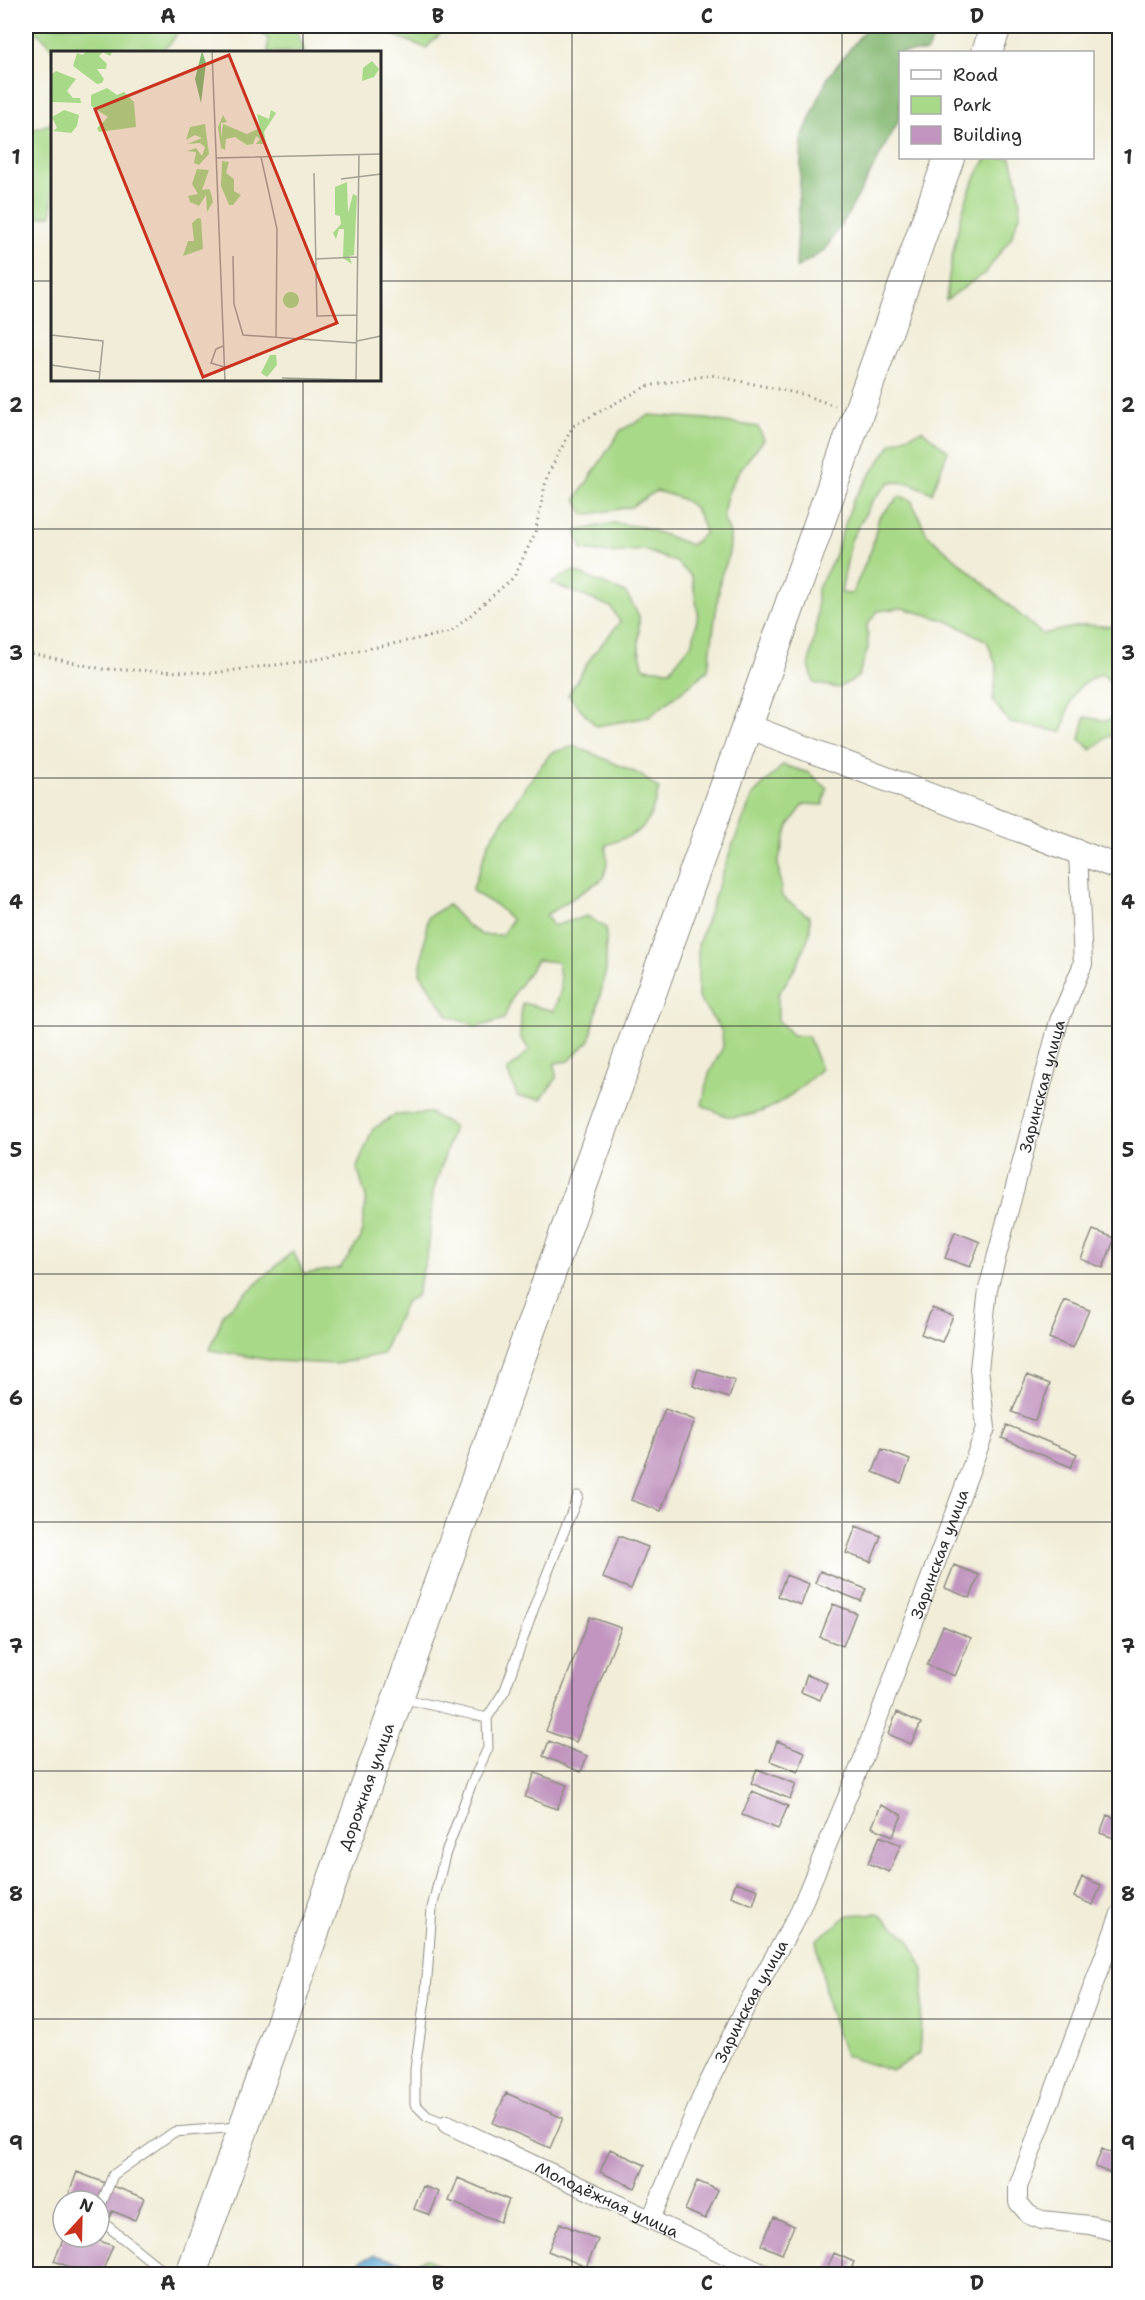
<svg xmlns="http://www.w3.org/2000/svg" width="1145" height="2300" font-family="'Shantell Sans',sans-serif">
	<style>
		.green { fill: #a8d988; stroke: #6a825a; stroke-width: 1.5 }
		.forest { fill: #86b974; stroke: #587250; stroke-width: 1.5 }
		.water { fill: #58a6d2; stroke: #42687e; stroke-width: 1.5 }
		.building { fill: #c195bf }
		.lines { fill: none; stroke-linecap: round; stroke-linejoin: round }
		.service-casing { stroke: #8e8c82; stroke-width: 11 }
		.minor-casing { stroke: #8e8c82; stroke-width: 20 }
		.tertiary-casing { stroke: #8e8c82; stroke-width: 26 }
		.primary-casing { stroke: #8e8c82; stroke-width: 32 }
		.path { stroke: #8e8c82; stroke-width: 3; stroke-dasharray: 1.5 4.5; stroke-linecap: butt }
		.service { stroke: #fff; stroke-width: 9 }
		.minor { stroke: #fff; stroke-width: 18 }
		.tertiary { stroke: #fff; stroke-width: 24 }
		.primary { stroke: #fff; stroke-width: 30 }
		.grid { fill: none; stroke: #2b2b2b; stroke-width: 1.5; stroke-opacity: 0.55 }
		.labels { text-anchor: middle; stroke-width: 4.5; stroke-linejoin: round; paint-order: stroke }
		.street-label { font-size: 16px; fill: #2b2b2b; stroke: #fff }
		.inset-road { fill: none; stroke: #a29f93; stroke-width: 1.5 }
		.view { fill: #c8321e; fill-opacity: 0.15; stroke: #c8321e; stroke-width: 3 }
		.inset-edge { fill: none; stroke: #2b2b2b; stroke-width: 3 }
		.neatline { fill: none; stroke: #2b2b2b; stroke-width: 2 }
		.grid-label { font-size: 20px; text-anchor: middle; font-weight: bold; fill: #2b2b2b }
	</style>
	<rect width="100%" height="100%" fill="#fff"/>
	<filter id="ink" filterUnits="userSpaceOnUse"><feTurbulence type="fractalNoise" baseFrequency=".0167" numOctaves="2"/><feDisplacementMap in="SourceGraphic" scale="12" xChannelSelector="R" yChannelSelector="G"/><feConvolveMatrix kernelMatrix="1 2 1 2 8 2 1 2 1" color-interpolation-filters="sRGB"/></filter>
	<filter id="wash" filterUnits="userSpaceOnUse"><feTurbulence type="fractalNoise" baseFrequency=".008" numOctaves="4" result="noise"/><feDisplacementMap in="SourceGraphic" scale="24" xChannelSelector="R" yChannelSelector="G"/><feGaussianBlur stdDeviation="1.35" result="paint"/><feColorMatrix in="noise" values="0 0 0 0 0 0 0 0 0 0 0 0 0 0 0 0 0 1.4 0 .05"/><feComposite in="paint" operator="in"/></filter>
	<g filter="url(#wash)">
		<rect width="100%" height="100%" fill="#f1edd8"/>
		<path class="green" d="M28,26H181L171,43L159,52H55L46,40Z
			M252,26H291L298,33L305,52H268V39Z
			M371,26H448L426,48Z
			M52,120V215L41,217L26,214V132L50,124Z
			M987,158H1011L1018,185L1021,212L1011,238L986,272L946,300C951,256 961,193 987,158Z
			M650,415L706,419L758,427L764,440C745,462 723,487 724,517C724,524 729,528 730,535C731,549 728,562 721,575L708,670L649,717L596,726L568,695L592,656L620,622L611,607L551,583L573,571L626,593L639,616V650L644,668L670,670L693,642L698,613L692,577L676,562L644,550L610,553L582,550L576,531L613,523L643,527L691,545L705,533C697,501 686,499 656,491L631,507L584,515L576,499L621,430Z
			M922,430L948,451L932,493L910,483L890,482L873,500L851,540L841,593L852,594L872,548L879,517L900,496L911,500L927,534L1042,634L1084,625L1119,627V696L1116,687L1102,674C1068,687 1072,700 1062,732L1010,723L993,701L997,668L987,641L948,621L903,608L878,611L867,625L868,648L858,677L838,688L814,683L809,665L817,621V590L833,560L853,500L892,443Z
			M1119,714V736H1109L1091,750L1080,739L1085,717L1107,721Z
			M575,746L639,774L659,789C647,830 645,831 606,845L607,865L603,879L546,915L553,926L587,916L606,928V970L590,1040L569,1061L555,1063L556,1079L541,1099L518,1097L507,1071L530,1050L520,1037L522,1003L554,1011L561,989L558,962L537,960L513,995L504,1019L478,1027L448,1016L420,973L428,917L448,905L469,927L482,935H502L512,920L497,906L472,891L489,842L525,787L551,753Z
			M783,765L809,773L827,788L823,805L804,804L789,825L778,862L782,897L810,917V933L797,965L778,995V1020L792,1035L808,1036L821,1069C795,1093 769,1117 732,1117C723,1117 711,1109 702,1105L709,1074L723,1047L722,1031L698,998V945L731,849L753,795Z
			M430,1113L454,1127L433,1192L428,1251L416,1296L406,1301L382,1354L336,1364L275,1361L210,1350L224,1313L293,1251L304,1274L340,1268L361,1238L366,1198L357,1167L373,1129L395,1115Z
			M878,1913L909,1939L924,1970L919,2054L892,2071L845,2056L828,2006L816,1940L849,1915Z
			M426,2258L452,2274H416L410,2267Z"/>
		<path class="forest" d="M868,26H940L926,52H900V115L898,122L847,216L824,251L796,268L802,137L828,77Z"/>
		<path class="water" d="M374,2255L404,2263L416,2274H362L359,2270L360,2261Z"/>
		<g id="blocks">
			<path class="building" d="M1093,1230L1115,1238L1103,1268L1081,1259Z
				M955,1232L980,1242L970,1267L945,1258Z
				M1065,1300L1089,1310L1073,1348L1049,1338Z
				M932,1308L953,1316L942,1342L921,1334Z
				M698,1369L735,1381L729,1398L693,1386Z
				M1027,1375L1050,1384L1035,1421L1012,1412Z
				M665,1409L695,1420L661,1511L631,1500Z
				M1007,1425L1077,1454L1071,1467L1002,1438Z
				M882,1449L910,1460L901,1483L873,1472Z
				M856,1526L881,1536L871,1562L846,1553Z
				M619,1536L648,1547L631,1589L603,1578Z
				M954,1565L979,1575L970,1598L945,1588Z
				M820,1571L866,1589L861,1601L815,1583Z
				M786,1575L809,1584L801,1605L778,1596Z
				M833,1604L856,1613L843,1646L820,1637Z
				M590,1617L621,1628L576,1742L546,1731Z
				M943,1626L971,1638L955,1676L927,1665Z
				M807,1675L827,1683L820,1700L801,1692Z
				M897,1712L921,1723L911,1744L888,1734Z
				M549,1741L587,1756L581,1772L543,1756Z
				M777,1741L805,1752L798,1772L770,1761Z
				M757,1769L796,1784L790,1799L751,1783Z
				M535,1773L567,1785L557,1809L525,1797Z
				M752,1791L788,1806L778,1829L742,1815Z
				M881,1805L902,1815L893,1836L872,1827Z
				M1107,1815L1120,1820L1114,1838L1100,1833Z
				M880,1836L901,1845L889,1872L868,1863Z
				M1082,1877L1101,1885L1093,1905L1074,1897Z
				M736,1882L758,1890L753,1905L731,1896Z
				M506,2093L563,2118L550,2148L493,2123Z
				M610,2149L645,2165L635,2188L600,2172Z
				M1102,2149L1120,2157V2177L1095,2167Z
				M77,2172L144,2198L135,2220L112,2211L100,2241L113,2246L101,2274H88L54,2261L64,2237H99V2201H89L69,2193Z
				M458,2178L509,2200L500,2222L449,2201Z
				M697,2181L718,2190L705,2219L685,2210Z
				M423,2186L439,2192L430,2215L414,2209Z
				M774,2217L794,2226L782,2254L761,2245Z
				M560,2223L598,2240L586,2267L548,2251Z
				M834,2253L854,2262L849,2274H825Z"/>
		</g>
	</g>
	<g filter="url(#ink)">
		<use href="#blocks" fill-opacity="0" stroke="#8e8c82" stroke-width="1.5"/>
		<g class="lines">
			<defs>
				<path id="service" d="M401,1698L487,1718
					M447,2124L427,2116L415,2104V2069L426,1992L432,1908L445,1855L471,1785L488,1748L487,1718L505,1690L536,1602L578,1496
					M99,2210L113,2175L174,2132L239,2127
					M99,2219L167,2274"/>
				<g id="minor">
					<path d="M1120,1914L1018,2187V2202L1029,2215L1042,2220L1090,2225L1120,2233"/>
					<path id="s1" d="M447,2124L766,2274"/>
					<path id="s2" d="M651,2219L702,2096L745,2008L797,1917L863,1759L986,1428L979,1369L988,1289L1059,1021L1083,964L1078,853"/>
				</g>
				<path id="tertiary" d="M747,726L1120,868"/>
				<g id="primary">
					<path d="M987,52L996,26"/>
					<path id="s3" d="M191,2274L747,726L949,158"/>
				</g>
			</defs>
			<use href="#service" class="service-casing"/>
			<use href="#minor" class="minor-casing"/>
			<use href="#tertiary" class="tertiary-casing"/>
			<use href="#primary" class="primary-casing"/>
			<path class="path" d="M26,652L102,669L213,673L314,660L451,632L514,577L535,533L547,476L573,426L647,386L711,375L805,395L835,406"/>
			<use href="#service" class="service"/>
			<use href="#minor" class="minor"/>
			<use href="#tertiary" class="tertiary"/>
			<use href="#primary" class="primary"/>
		</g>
	</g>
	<path class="grid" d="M303,26V52M572,26V2274M842,26V2274M26,281H52M380,281H1120M303,380V2274M26,529H1120M26,778H1120M26,1026H1120M26,1274H1120M26,1522H1120M26,1771H1120M26,2019H1120"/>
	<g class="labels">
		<g class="street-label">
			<text dy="6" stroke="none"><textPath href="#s2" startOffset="1210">Заринская улица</textPath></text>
			<text dy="6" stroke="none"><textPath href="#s2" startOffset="726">Заринская улица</textPath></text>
			<text dy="6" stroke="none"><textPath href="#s3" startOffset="518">Дорожная улица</textPath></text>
			<text dy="6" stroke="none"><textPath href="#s2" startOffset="240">Заринская улица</textPath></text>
			<text dy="6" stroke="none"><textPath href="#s1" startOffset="177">Молодёжная улица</textPath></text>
		</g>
	</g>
	<g transform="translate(51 51)">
		<rect width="330" height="330" fill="#f1edd8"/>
		<path d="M35,0H62L59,5L52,1L48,5L56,13L55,18H46L53,28L51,32L46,33L22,15L26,2L32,4ZM321,10L328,18L323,26L311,30L312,17ZM5,20L25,28L16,40L22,47H29L30,52L0,51V24ZM56,37L66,44L73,41L83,51L85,76L48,81L46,77L57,66L40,55V44ZM13,59L28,64L26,75L20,82L2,80L6,77L1,66ZM220,59L225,62L213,81L215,93H205L209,88L205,85L202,93L196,94L184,86L175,88L174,99L170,97L167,76L172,64L176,71L170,72V87L172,73L196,83L209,77L206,63L218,68ZM154,73L158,103L148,114L143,112L145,101L136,100L145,97L151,105L154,96L149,92L136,93L151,87L144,84L135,89L139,76ZM171,110L178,111L175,122L183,128V140L190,144L182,154H178L170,135ZM146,118L158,119L151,139L158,138L160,142L162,151L156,161L155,144L148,155L139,151L137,145L147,143L141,133ZM296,131L297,162L302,143L306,145L303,204L298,205L301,213L292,207L293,178H288L285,188L282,182L290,173L289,165L284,164V136ZM147,167L150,168L152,198L132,205L137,190H143L141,172ZM232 249a8 8 0 1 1 16 0a8 8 0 1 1-16 0ZM219,304H225L226,314L216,326L210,322Z" fill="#a8d988"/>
		<path d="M151,0L155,12L150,52L144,28Z" fill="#86b974"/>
		<path class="inset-road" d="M161,0L174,330M210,106L226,178L225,286M165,107L330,103M263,122L266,265L306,264M290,128L330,123M182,205L183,253L192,284L306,292M264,208L306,206M0,284L52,290L48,330M306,290L330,285M172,295L165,298L160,312L173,316M0,314L49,321M231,327L305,329M151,330H170M305,330L308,103"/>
		<path class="view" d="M178,4L286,272L152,326L44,58Z"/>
		<rect width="330" height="330" class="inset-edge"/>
	</g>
	<rect width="1145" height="2300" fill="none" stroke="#fff" stroke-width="66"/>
	<rect x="899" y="51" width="195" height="108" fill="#ffffff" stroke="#aaaaaa" stroke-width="1.5"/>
	<rect x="911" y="70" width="30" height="9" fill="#ffffff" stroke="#aaaaaa" stroke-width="1.5"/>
	<text x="953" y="81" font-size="18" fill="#2b2b2b">Road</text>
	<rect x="911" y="96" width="30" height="18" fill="#a8d988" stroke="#aaaaaa" stroke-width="1.5"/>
	<text x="953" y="111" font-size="18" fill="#2b2b2b">Park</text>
	<rect x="911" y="126" width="30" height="18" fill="#c195bf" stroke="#aaaaaa" stroke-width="1.5"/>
	<text x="953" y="141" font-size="18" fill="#2b2b2b">Building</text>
	<g transform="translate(81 2219) rotate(22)"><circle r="28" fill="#ffffff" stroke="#aaaaaa" stroke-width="1.5"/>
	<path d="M0-4.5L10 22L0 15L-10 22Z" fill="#c8321e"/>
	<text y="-9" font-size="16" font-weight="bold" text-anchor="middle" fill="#2b2b2b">N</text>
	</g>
	<rect x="33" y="33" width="1079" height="2234" class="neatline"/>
	<g class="grid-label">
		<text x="168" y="23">A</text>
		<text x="438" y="23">B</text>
		<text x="707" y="23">C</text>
		<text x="977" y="23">D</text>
		<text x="16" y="164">1</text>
		<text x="1128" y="164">1</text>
		<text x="16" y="412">2</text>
		<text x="1128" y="412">2</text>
		<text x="16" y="660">3</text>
		<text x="1128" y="660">3</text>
		<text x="16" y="909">4</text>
		<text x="1128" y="909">4</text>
		<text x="16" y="1157">5</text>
		<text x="1128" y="1157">5</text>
		<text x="16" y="1405">6</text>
		<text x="1128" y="1405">6</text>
		<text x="16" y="1653">7</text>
		<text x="1128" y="1653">7</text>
		<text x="16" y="1901">8</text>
		<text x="1128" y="1901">8</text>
		<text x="16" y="2150">9</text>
		<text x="1128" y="2150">9</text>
		<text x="168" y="2290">A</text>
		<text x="438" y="2290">B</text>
		<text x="707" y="2290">C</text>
		<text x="977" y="2290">D</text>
	</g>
</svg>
